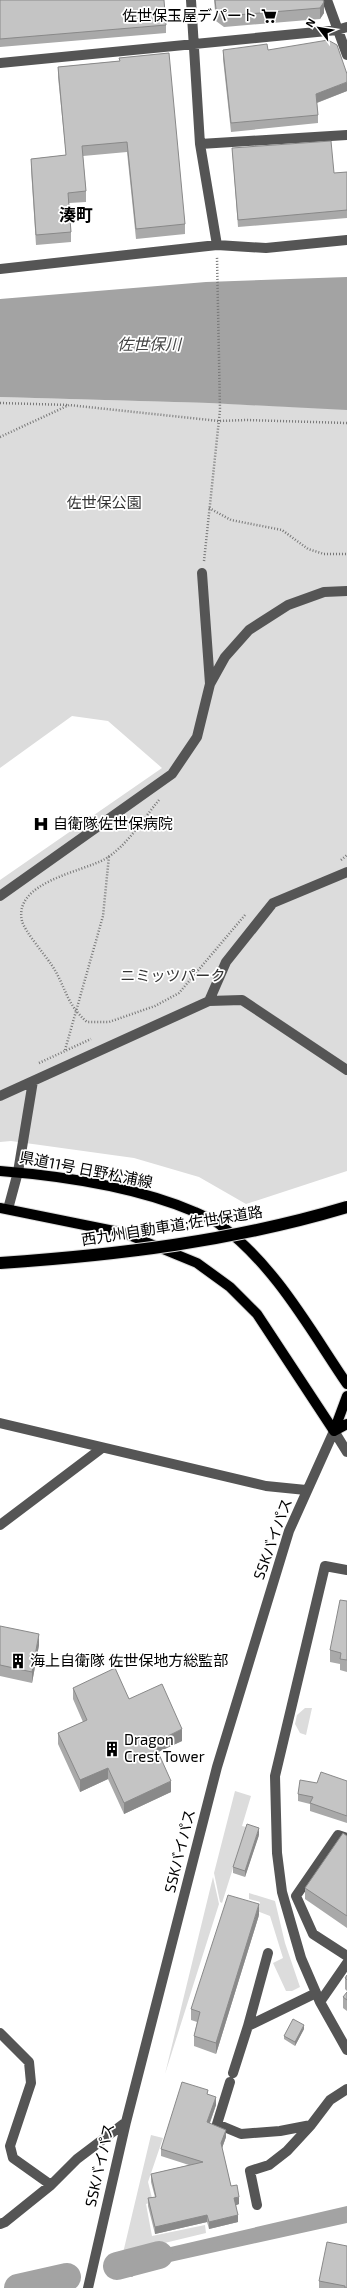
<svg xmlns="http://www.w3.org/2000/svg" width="347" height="2288" font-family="'Exo 2','Noto Sans JP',sans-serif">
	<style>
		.green { fill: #dcdcdc }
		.water { fill: #a3a3a3 }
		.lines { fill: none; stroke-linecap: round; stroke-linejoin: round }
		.river { stroke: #a3a3a3; stroke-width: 28 }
		.major-casing { stroke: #dbdbdb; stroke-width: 12 }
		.path { stroke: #777; stroke-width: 2.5; stroke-dasharray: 1 2; stroke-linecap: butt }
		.minor { stroke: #555; stroke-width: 10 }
		.major { stroke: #000; stroke-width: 10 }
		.highway-bridge-casing { stroke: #dbdbdb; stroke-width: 14; stroke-linecap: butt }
		.highway-bridge { stroke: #000; stroke-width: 12 }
		.wall { fill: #a9a9a9 }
		.shaded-wall { fill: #898989 }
		.building { fill: #c4c4c4; stroke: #898989 }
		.labels { text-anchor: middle; stroke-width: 3.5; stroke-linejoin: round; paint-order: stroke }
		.poi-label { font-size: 15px; fill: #000; stroke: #fff; text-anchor: start }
		.park-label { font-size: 15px; fill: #333; stroke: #fff }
		.street-label { font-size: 15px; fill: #000; stroke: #fff }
		.water-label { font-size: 16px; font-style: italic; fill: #444; stroke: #fff }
		.quarter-label { font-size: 17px; font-weight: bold; fill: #000; stroke: #fff }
	</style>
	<rect width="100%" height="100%" fill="#fff"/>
	<path class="green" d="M0,397L209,403L347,409V1171L246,1204L199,1177L134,1158L11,1141L0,1142V880L162,768L108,721L72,716L0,768Z
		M305,1708H312L306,1735L300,1733L295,1724L297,1715Z
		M235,1791L251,1796L242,1826L246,1827L222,1903L220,1902L214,1873Z
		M213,1877L219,1904L165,2074Z
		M249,1893L275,1901L285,1943L300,1987L292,1991H286L273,1963L283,1958L270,1916L257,1911L260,1902L249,1899Z
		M151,2135L163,2138L148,2182L153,2202L146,2204L152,2236L205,2225L206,2233L123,2253Z"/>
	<path class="water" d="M347,277V410L209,403L0,397V299L206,282Z
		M347,2206V2223L143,2268L132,2277L124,2274L123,2258Z"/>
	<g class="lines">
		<path class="river" d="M117,2266L159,2255
			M18,2288L67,2277"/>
		<defs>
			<path id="major" d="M0,1171C63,1176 137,1187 195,1212C203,1216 213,1219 219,1224C275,1265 309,1328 347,1384
				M0,1208L124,1233L197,1263L230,1287L257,1314L334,1431
				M334,1431L347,1396
				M334,1431L347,1424"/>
		</defs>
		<use href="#major" class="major-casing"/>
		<path class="path" d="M0,403L69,405
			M0,437L69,405L219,421L246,420L347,423
			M209,508L231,520L282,530L308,549L324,554H347
			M204,561L220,410L217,257
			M159,800C143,819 127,846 105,859C82,872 13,882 22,921C24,930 44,954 51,964C66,986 65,1003 87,1022H109L155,1006L179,993L245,915
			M341,860L347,855
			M65,1050L103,916L109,856
			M39,1063L91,1039"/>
		<path class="minor" d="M191,0L200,144L217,245
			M327,0L347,55
			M0,63L337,30L347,27
			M200,144L347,135
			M0,269L217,245L266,248L347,240
			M202,573L210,684
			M0,896L172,774L197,737L210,684L225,657L249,630L288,605L324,592L347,591
			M209,1001L242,1000L347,1070
			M0,1096L209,1001L226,962L273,903L347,872
			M8,1209L18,1172L33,1081
			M0,1423L266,1486L306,1490
			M334,1431L347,1452
			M0,1525L102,1448
			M347,1570L325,1566L275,1776L277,1853L282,1892L301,1958L320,2002L347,2050
			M347,1838L338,1835L296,1896L313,1934L347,1956
			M320,2002L347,1963
			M248,2026L268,1953
			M0,2033L29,2062L31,2083L10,2146L13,2158L51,2185
			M233,2073L248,2026L316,1993
			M230,2082L217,2124L241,2134L280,2131L311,2125
			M257,2205L250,2171L269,2165L287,2151L311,2125L330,2100L347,2089
			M0,2224L5,2222L51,2185L77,2159L126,2122
			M88,2288L126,2122L217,1767L289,1531L334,1431"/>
		<use href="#major" class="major"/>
		<defs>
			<path id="highway-bridge" d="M0,1263C118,1255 234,1241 347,1207"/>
		</defs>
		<use href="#highway-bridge" class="highway-bridge-casing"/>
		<use href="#highway-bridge" class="highway-bridge"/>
	</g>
	<path class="wall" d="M0,0L166,25V33L0,47Z
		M214,0H323L324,13L320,19L224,27L216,21Z
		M223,50H268L347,91L317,103L318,115V123L231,132L223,59Z
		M119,61L185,224V234L136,239L127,152L83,156L86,191V202L69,203L71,232V242L36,245L31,169V159L66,155L58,77V67Z
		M232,148L334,173L347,172V218L238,227Z
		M347,1601V1672L340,1670V1664L330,1662V1650Z
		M0,1626L39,1645L32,1683L0,1676Z
		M73,1688L129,1699L182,1741L158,1752L171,1792L124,1814L108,1779L80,1792L58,1744V1733L83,1722L73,1699Z
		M347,1781V1823L310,1811V1804L298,1801V1794L317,1783Z
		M259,1835L245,1877L233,1873V1867Z
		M347,1836V1928L305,1899V1888Z
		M259,1915L216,2054L194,2046V2036L197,2022L191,2020V2009Z
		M347,1975V1991L345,1989V1978Z
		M347,1992V2011L343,2008V1997Z
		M304,2029L295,2046L284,2039V2036Z
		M208,2094L216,2105L210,2123L226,2137L222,2148L231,2186L239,2204L236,2205L238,2222L209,2229L207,2222L155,2234L148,2206V2198L155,2197L151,2182V2174L189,2165L161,2156V2149Z
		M347,2246V2288H319V2281Z"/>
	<path class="shaded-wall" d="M324,2V13L320,19V8Z
		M347,82V91L316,103V94Z
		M39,1634V1645L32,1683V1672Z
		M182,1729V1741L154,1754V1743Z
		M108,1768V1779L80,1792V1780Z
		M171,1781V1792L124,1814V1803Z
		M259,1828V1835L245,1877V1871Z
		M259,1904V1915L216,2054V2043Z
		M304,2025V2029L295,2046V2042Z
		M216,2097V2105L207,2130V2122Z
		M226,2130V2137L221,2151V2143Z
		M239,2197V2204L234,2206V2198Z
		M207,2215V2222L155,2234V2227Z
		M238,2215V2222L209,2229V2222Z"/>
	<path class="building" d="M0,0H164L166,25L0,39Z
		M215,0H323L324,2L320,8L224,16L216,9Z
		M328,40L337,45L347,74V82L316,94L318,115L231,123L223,50L267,44L268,50Z
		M169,53L185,224L136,229L127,142L82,146L86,191L68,193L71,232L36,235L31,159L66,155L58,67L120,61L119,58Z
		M331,141L334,173L347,172V210L238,220L232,148Z
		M340,1600L347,1601V1660L340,1659L341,1653L330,1650Z
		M0,1626L39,1634L32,1672L0,1665Z
		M115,1668L129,1699L162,1684L182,1729L154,1743L171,1781L124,1803L108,1768L80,1780L58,1733L87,1720L73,1688Z
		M321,1772L347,1781V1816L310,1803L313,1797L298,1794L300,1780L317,1783Z
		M247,1824L259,1828L245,1871L233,1867Z
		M343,1833L347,1836V1916L305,1888Z
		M228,1895L259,1904L216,2043L194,2036L200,2012L191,2009Z
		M347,1975V1980L345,1978Z
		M347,1992V2000L343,1997Z
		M293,2019L304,2025L295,2042L284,2036Z
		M182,2082L208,2090L207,2094L216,2097L207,2122L226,2130L221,2143L231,2186L237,2185L239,2197L234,2198L238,2215L209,2222L207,2215L155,2227L148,2198L156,2197L151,2174L203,2162L161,2149Z
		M327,2242L347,2246V2288H345V2286L319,2281Z"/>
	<defs>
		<symbol id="supermarket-bare" viewBox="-9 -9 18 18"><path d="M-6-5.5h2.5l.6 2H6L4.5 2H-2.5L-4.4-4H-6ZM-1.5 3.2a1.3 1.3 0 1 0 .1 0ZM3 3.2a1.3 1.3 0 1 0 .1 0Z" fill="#000" stroke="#fff" stroke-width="2.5" paint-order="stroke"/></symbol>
		<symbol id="hospital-bare" viewBox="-9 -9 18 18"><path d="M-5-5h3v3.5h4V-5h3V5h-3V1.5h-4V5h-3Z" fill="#000" stroke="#fff" stroke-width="2.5" paint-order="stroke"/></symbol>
		<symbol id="building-bare" viewBox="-9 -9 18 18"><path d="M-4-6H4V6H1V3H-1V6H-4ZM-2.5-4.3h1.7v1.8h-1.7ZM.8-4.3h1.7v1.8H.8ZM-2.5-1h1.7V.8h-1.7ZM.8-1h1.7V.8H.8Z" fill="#000" stroke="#fff" stroke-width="2.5" paint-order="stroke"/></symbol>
	</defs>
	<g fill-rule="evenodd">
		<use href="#supermarket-bare" x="258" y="5" width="22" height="22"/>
		<use href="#hospital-bare" x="30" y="813" width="22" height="22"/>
		<use href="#building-bare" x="7" y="1650" width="22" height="22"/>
		<use href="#building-bare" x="101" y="1738" width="22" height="22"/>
	</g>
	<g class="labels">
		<g class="poi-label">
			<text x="257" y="21" text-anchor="end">佐世保玉屋デパート</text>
			<text x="53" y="829">自衛隊佐世保病院</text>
			<text x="30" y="1666">海上自衛隊 佐世保地方総監部</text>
			<text x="124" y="1745">Dragon<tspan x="124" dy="17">Crest Tower</tspan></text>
		</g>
		<g class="park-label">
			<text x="104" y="508">佐世保公園</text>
			<text x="173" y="981">ニミッツパーク</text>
		</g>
		<g class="street-label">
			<text transform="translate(86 1170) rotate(11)" y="5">県道11号 日野松浦線</text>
			<text transform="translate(172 1226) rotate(-9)" y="5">西九州自動車道;佐世保道路</text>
			<text transform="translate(273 1539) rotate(-70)" y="5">SSKバイパス</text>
			<text transform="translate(180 1851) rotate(-76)" y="5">SSKバイパス</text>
			<text transform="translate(100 2165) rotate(-77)" y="5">SSKバイパス</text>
		</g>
		<g class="water-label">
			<text x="149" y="350">佐世保川</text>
		</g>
		<g class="quarter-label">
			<text x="76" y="221">湊町</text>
		</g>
	</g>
	<g transform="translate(319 28) rotate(301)" stroke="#ffffff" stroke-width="3" paint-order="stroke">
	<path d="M0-3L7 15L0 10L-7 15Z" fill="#000000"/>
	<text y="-6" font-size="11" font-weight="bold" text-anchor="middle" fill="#000000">N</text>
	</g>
</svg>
